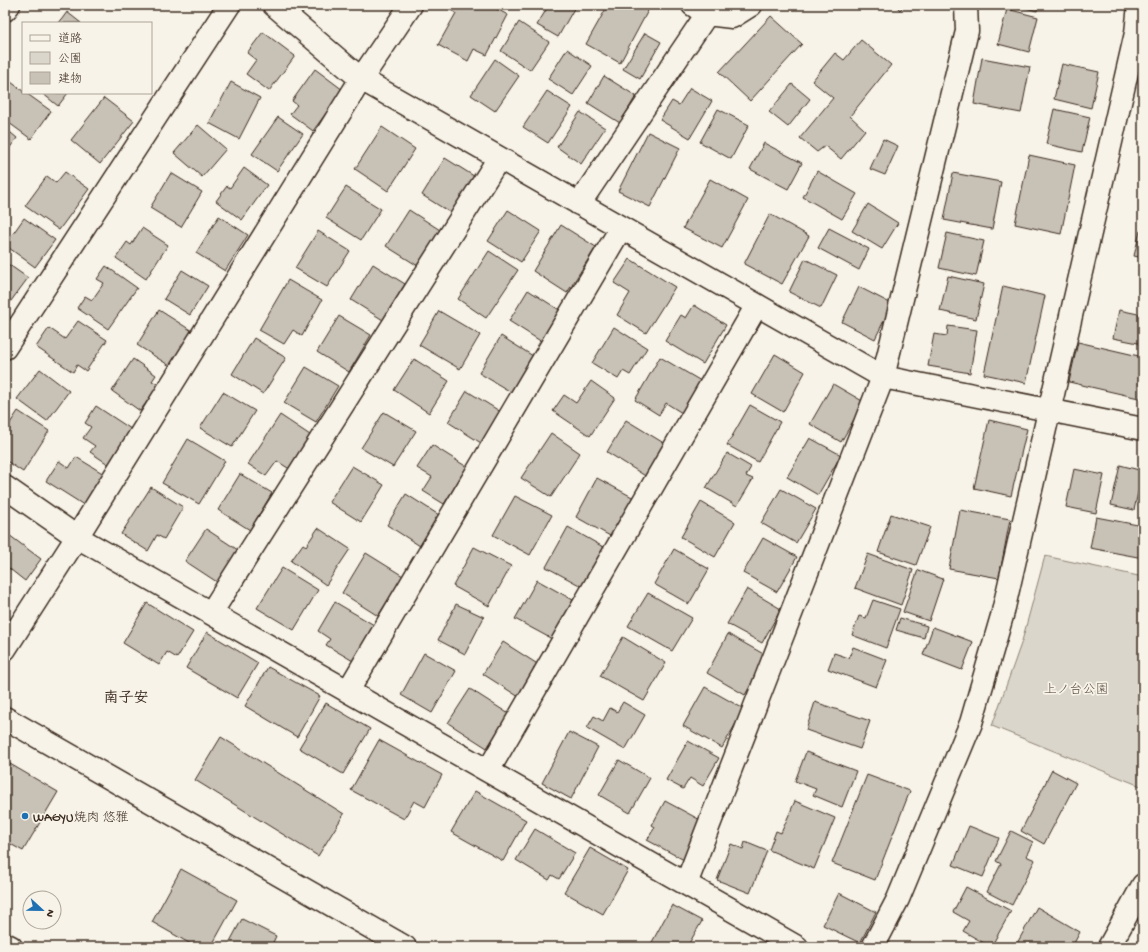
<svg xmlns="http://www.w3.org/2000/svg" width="1148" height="952" font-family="'Gochi Hand','Klee One',sans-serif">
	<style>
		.green { fill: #dbd6cb; stroke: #8b8074 }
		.building { fill: #c8c1b6; stroke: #3b2a1e }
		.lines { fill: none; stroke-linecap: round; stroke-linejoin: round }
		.minor-casing { stroke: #3b2a1e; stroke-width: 25 }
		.tertiary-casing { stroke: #3b2a1e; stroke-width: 25 }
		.minor { stroke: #f7f3e8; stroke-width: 22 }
		.tertiary { stroke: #f7f3e8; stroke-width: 22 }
		.poi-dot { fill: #1f6fb2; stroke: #f7f3e8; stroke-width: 1.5 }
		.labels { text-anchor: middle; stroke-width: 3.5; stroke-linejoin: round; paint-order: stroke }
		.park-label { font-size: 13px; fill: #5b4c41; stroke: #f7f3e8 }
		.poi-label { font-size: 13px; fill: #3b2a1e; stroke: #f7f3e8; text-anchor: start }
		.quarter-label { font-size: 15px; font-weight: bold; fill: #3b2a1e; stroke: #f7f3e8 }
	</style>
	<rect width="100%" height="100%" fill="#f7f3e8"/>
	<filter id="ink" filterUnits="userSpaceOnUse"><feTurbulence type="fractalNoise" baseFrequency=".025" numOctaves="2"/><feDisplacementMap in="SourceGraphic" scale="8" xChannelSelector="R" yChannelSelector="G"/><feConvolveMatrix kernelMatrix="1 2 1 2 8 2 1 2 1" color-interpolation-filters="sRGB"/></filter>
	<g filter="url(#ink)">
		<path class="green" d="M1045,556L1143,577V787L992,726L1022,641Z"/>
		<path class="building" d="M441,5H489L508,15L487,55L474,49L468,61L438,45L456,13Z
			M549,5H576L558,37L537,25Z
			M608,5H651L620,63L586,44Z
			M895,5H905L900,10Z
			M1014,5H1038L1037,11Z
			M1007,9L1038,17L1029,52L998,44Z
			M67,12L81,23H59Z
			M771,16L802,44L750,101L719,72Z
			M519,22L549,42L530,70L501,51Z
			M263,32L295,56L269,91L246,74L256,60L247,53Z
			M645,33L661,42L640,79L623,69Z
			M861,40L891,65L850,116L865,130L841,159L825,146L817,152L800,138L833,98L812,81L835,53L844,60Z
			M567,49L592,66L573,95L548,79Z
			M982,58L1030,67L1021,113L974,104Z
			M495,59L519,76L495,111L471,95Z
			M1062,64L1099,72L1091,108L1054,99Z
			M315,69L343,90L313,131L290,114L297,105L292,101Z
			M604,76L636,96L620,123L588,103Z
			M11,82L23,91V93H26L51,111L31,139L5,120V90Z
			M231,82L260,98L239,139L209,123Z
			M792,84L810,99L788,127L769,112Z
			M690,88L712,101L690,138L660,120L672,101L679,105Z
			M547,91L572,107L548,143L523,127Z
			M42,93H68L58,106Z
			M104,98L134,121L100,164L71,140Z
			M718,109L749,125L731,159L700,142Z
			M1054,109L1090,117L1082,152L1046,144Z
			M580,112L605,128L581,164L557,147Z
			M278,117L303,134L277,171L252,154Z
			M198,125L226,149L202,177L174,153Z
			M382,127L415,149L388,191L355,169Z
			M5,128L17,138L5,154Z
			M648,132L680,148L650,207L618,191Z
			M883,139L898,146L885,175L870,169Z
			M764,143L802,163L788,189L750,169Z
			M1029,155L1075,165L1061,234L1015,224Z
			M445,158L477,178L454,215L422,195Z
			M244,168L267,185L242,220L216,201L227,186L230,188Z
			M817,171L857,194L842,219L803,197Z
			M65,172L89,189L59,230L25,206L47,176L56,183Z
			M171,173L202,192L181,227L150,208Z
			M953,173L1001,182L992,229L944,220Z
			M710,179L748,200L722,248L683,228Z
			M346,187L381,209L361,240L326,218Z
			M868,204L898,223L882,249L852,231Z
			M409,210L440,230L418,266L386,246Z
			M508,210L541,231L521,262L488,241Z
			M770,214L809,236L782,284L744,264Z
			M219,216L248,235L225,271L196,253Z
			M24,218L55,240L35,267L5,245Z
			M561,225L596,247L567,293L533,271Z
			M142,228L168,245L146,279L116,258L127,242L131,245Z
			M829,228L869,249L859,270L818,248Z
			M318,231L350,251L327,287L295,268Z
			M1140,231L1143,232V258L1134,256Z
			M947,233L984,241L976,276L939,268Z
			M489,251L518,270L486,318L458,299Z
			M630,259L675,287L646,333L617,315L630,293L614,283Z
			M805,259L837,275L821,308L789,292Z
			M5,262L28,278L8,305L5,303Z
			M373,264L405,284L383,320L351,300Z
			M106,266L137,288L108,329L77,308L85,296L92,300L104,283L97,279Z
			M182,270L208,286L190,315L164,299Z
			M948,276L984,284L976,319L940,311Z
			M288,280L322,300L302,336L293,330L284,344L259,330Z
			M1003,286L1045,296L1026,383L984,374Z
			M859,287L892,304L875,339L842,322Z
			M528,290L561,311L542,342L509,321Z
			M694,305L726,325L703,364L665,341L681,315L686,318Z
			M159,310L192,331L170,366L137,345Z
			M1119,310L1143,315V344L1113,338Z
			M439,311L480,335L460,369L419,345Z
			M339,316L371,335L349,372L317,352Z
			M78,321L107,340L86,371L77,365L73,372L36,347L49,328L65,339Z
			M948,326L977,330L970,373L928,366L934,334L947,336Z
			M614,327L647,348L630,375L623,371L618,379L592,363Z
			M501,336L533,356L511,392L479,373Z
			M254,338L286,358L263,394L232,374Z
			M1078,342L1143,357V399L1069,382Z
			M775,354L805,372L783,412L752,394Z
			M660,357L701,381L682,413L666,403L659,415L635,400Z
			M133,359L156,375L152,381L159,385L140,411L112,391Z
			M414,359L449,381L429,413L394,390Z
			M306,367L338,386L316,422L284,403Z
			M40,369L69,391L47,421L17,399Z
			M591,381L615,398L590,436L553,411L564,395L576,403Z
			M833,384L864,402L841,442L810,424Z
			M467,391L501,412L481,443L448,422Z
			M223,392L255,411L232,447L200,428Z
			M750,405L780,422L758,462L727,445Z
			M96,406L134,431L111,466L90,452L95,446L83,438L91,427L85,423Z
			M18,411L49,431L23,472L5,460V431Z
			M384,412L416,431L393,467L361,448Z
			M280,415L313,437L291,470L277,461L266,476L248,464Z
			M626,420L667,445L647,477L607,452Z
			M989,420L1027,429L1011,496L974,488Z
			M551,433L580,453L551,497L521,478Z
			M810,438L841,455L818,495L787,477Z
			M188,439L225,461L199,504L162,483Z
			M432,445L467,467L444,504L423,491L432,477L417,468Z
			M727,453L751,467L746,476L753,479L737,506L706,488Z
			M76,457L104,474L87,507L46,481L59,461L69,468Z
			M1120,465L1143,471L1134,510L1111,505Z
			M352,466L384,485L361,522L329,502Z
			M1074,469L1104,475L1096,513L1066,507Z
			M240,474L272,493L250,530L218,510Z
			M597,478L634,498L612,537L576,517Z
			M151,487L183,507L164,539L157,535L148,551L121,534Z
			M781,489L816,509L796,543L761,523Z
			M406,494L439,515L420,546L387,525Z
			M515,496L552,515L530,555L493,535Z
			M701,502L735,522L715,557L681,537Z
			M960,510L1010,519L999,578L949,569Z
			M891,514L930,527L916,565L878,552Z
			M1096,517L1143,526V558L1090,548Z
			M568,527L605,548L583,587L546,567Z
			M318,528L350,549L326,585L291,561L303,544L306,546Z
			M206,529L241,552L220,584L185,561Z
			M5,532L41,559L25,581L6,566L5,567Z
			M763,538L797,557L777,592L743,573Z
			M474,547L511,566L489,606L453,586Z
			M674,549L709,569L689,604L654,584Z
			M366,553L403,576L378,616L342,593Z
			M868,554L913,570L901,605L855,588Z
			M282,568L318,590L294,630L257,608Z
			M918,570L943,579L929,621L903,612Z
			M537,580L573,600L552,639L515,619Z
			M747,589L781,609L762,643L727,624Z
			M648,593L692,618L672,651L628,626Z
			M873,600L900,609L886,648L852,635L859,616L866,618Z
			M335,602L374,625L353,661L326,645L330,639L318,631Z
			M147,603L193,632L177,658L167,652L159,665L123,643Z
			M456,604L484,617L465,654L438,640Z
			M900,618L927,626L924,638L896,630Z
			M933,627L973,642L962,670L923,655Z
			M207,632L258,663L237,698L186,668Z
			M728,634L767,656L745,695L707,673Z
			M623,637L666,663L644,701L600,676Z
			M503,642L539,665L519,697L483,674Z
			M853,647L887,660L876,687L828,669L834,653L849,658Z
			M424,653L456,671L432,713L401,695Z
			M268,667L320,696L297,737L245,706Z
			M705,687L744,709L722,748L683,726Z
			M470,689L509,714L487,748L448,723Z
			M623,702L645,715L625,750L587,728L594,716L603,721L610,708L617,712Z
			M815,702L870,721L860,749L806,730Z
			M326,703L370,729L343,774L299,748Z
			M569,732L598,747L571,799L542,783Z
			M221,737L344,814L318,856L195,780Z
			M379,740L442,775L425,807L414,801L404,819L351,790Z
			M688,741L719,758L703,786L690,778L683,789L666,780Z
			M806,752L856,771L842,807L813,795L816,789L795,781Z
			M619,760L650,778L630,813L599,795Z
			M5,761L58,792L23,851L5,841Z
			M1052,770L1076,783L1044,844L1021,831Z
			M867,775L910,791L875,880L832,863Z
			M475,791L526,820L503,861L451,832Z
			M665,801L704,822L684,860L647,840L655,827L652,825Z
			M795,801L835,818L814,869L769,850L776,831L781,833Z
			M969,826L999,838L983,877L953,865Z
			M535,829L575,853L559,879L552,875L549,880L516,860Z
			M1011,831L1033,842L1026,856L1035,860L1012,905L987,892L1001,864L996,861Z
			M745,842L767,851L750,893L717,880L731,844L743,849Z
			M590,848L628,870L603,914L564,892Z
			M181,869L237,900L211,947H196L152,922Z
			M966,887L1011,911L991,947L963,931L969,921L953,912Z
			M839,893L876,912L860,943L823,925Z
			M672,905L702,921L687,947H657L651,944Z
			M1037,907L1080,932L1072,947H1015Z
			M242,919L276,936L271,947H227Z"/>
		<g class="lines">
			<defs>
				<path id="minor" d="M274,5L361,79L883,377L1143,429
					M693,5L707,14L732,17L751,5
					M5,10L9,5
					M579,204L707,14
					M5,348L229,5
					M5,487L77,537L797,947
					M77,537L361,79L411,5
					M211,613L499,158
					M348,691L621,228
					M488,771L757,305
					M686,884L883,377L967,31L966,5
					M5,944L11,947
					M1109,947L1143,885"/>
				<path id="tertiary" d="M5,649L77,537
					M5,718L405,947
					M873,947L898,899L971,723L1002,616L1136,33L1139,5"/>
			</defs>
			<use href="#minor" class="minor-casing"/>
			<use href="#tertiary" class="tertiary-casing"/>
			<use href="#minor" class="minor"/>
			<use href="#tertiary" class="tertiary"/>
		</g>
	</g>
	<circle class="poi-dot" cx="25" cy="816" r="4"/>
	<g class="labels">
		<g class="park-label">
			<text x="1076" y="693">上ノ台公園</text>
		</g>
		<g class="poi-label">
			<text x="33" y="821">WAGYU焼肉 悠雅</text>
		</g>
		<g class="quarter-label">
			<text x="126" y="702">南子安</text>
		</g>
	</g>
	<rect width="1148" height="952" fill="none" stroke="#f7f3e8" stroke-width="20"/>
	<rect x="10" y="10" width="1128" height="932" fill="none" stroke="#3b2a1e" stroke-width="1.5" filter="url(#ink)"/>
	<rect x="22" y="22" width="130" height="72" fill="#f7f3e8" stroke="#aca397"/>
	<rect x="30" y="35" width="20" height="6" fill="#f7f3e8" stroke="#aca397"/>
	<text x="58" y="42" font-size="12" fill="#3b2a1e">道路</text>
	<rect x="30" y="52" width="20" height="12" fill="#dbd6cb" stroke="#aca397"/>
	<text x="58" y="62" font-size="12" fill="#3b2a1e">公園</text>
	<rect x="30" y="72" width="20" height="12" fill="#c8c1b6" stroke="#aca397"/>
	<text x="58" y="82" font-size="12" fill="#3b2a1e">建物</text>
	<g transform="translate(42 910) rotate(112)"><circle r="19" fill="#f7f3e8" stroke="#aca397"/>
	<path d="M0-3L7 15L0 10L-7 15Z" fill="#1f6fb2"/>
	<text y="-6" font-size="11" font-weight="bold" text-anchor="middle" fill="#3b2a1e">N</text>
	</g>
</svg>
